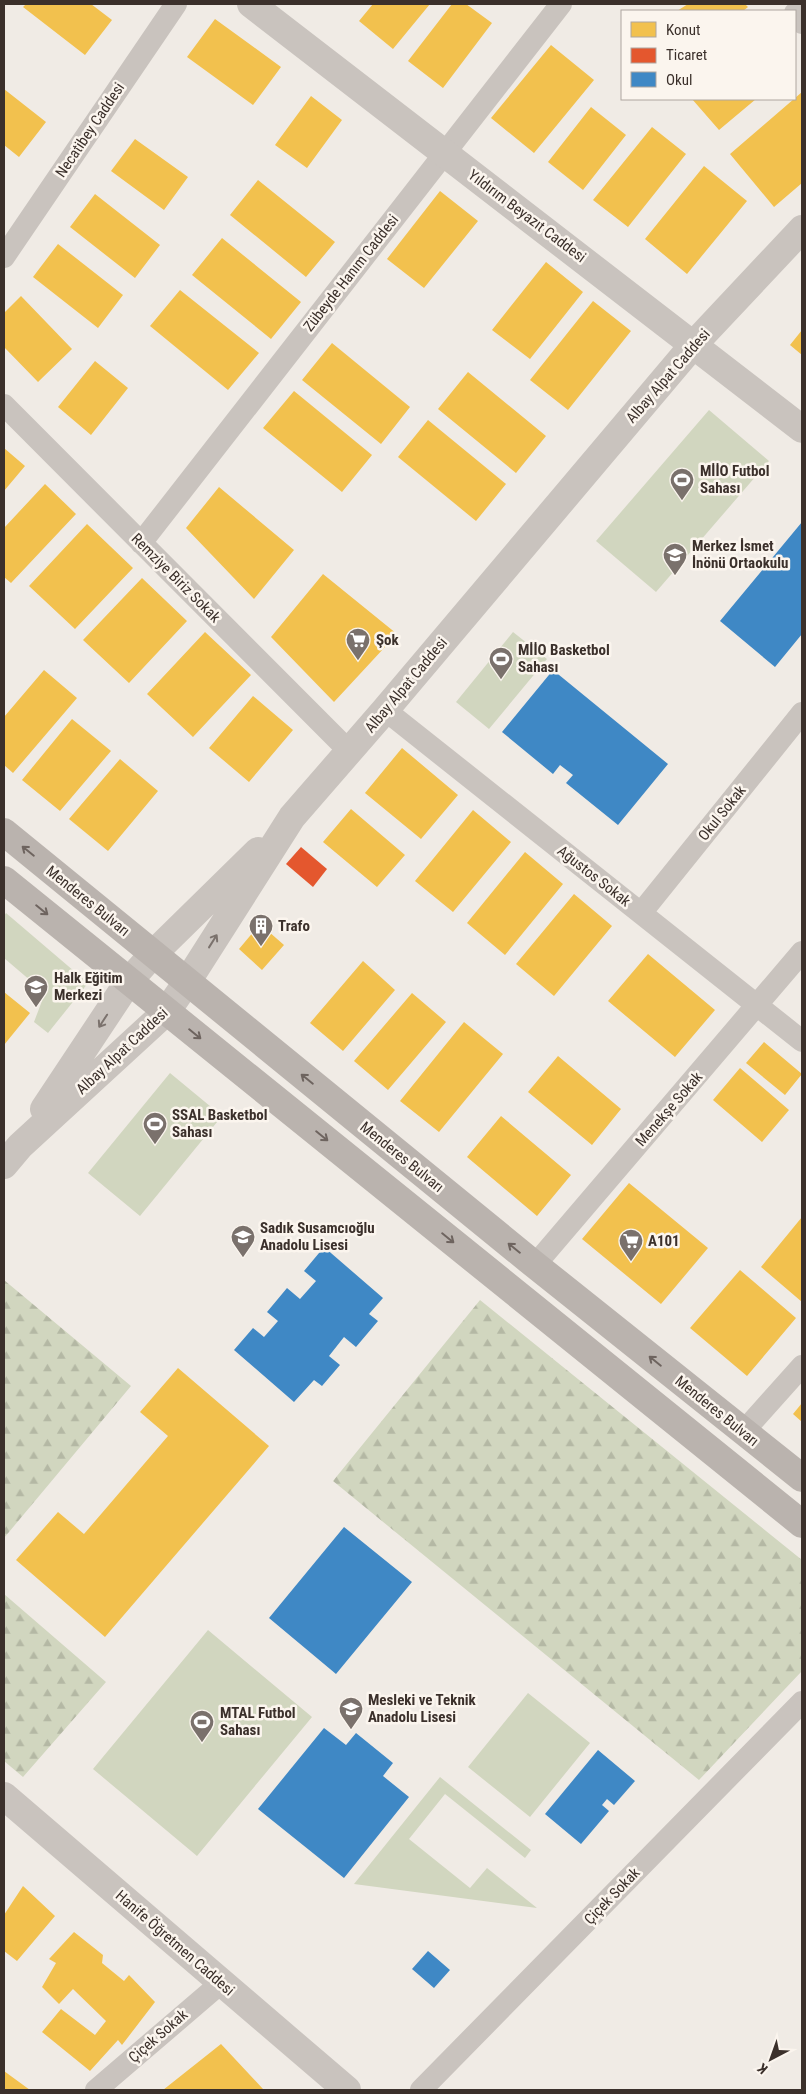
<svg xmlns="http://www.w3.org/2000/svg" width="806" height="2094" font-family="'Roboto Condensed',sans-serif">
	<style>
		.grass { fill: #d1d6bf }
		.forest { fill: url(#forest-firs) }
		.homes { fill: #f2c14e }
		.shops { fill: #e4572e }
		.schools { fill: #3f88c5 }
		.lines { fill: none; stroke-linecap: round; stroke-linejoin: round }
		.minor { stroke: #c9c3be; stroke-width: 22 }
		.tertiary { stroke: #c9c3be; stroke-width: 28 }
		.secondary { stroke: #bab3ae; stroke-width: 28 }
		.oneway { stroke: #6e645f }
		.oneway2 { stroke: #7b726d }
		.labels { text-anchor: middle; stroke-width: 5; stroke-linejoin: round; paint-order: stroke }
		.street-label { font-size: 15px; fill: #3b302b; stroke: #fbf5ee }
		.poi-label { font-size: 15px; font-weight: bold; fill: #3b302b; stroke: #fbf5ee; text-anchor: start }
	</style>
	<defs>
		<pattern id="forest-firs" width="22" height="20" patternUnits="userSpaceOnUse" patternTransform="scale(1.25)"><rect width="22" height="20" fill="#d1d6bf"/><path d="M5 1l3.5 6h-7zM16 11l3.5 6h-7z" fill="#b4b8a4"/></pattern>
	</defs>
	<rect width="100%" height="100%" fill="#f0ebe5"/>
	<path class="grass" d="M709,410L769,461L656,592L596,541Z
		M513,632L547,659L489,729L456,702Z
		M6,913L88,983L48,1033L34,1022L45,993L4,958V916Z
		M170,1073L222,1116L140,1216L88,1173Z
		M208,1630L312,1717L197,1856L93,1769Z
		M528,1693L590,1743L530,1817L468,1767Z
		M440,1777L531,1850L525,1858L445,1794L409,1839L470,1888L487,1868L537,1908L354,1884Z"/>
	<path class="forest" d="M4,1280L131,1386L4,1538Z
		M480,1300L802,1560V1671L699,1780L333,1481Z
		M4,1594L106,1682L23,1777L4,1761Z"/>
	<path class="homes" d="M26,4H91L112,20L85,55L23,7Z
		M373,4H430L393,49L359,21Z
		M452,4H466L492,23L443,88L408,61Z
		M688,4H745L748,7L743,11H677Z
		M215,19L281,67L253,105L187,57Z
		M551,45L594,80L534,153L491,118Z
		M4,89L46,122L19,157L4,145Z
		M802,92V183L774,207L730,154Z
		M311,96L342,120L307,168L275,145Z
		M692,99H756L719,130Z
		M591,107L626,135L583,190L548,162Z
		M652,127L686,154L628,227L593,200Z
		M135,139L188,177L164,210L111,171Z
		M704,166L747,201L687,274L645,239Z
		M258,180L335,242L306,277L230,215Z
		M440,191L478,221L424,288L387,259Z
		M95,194L160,245L135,278L70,227Z
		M222,238L301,302L271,339L192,275Z
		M58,244L123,295L98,328L33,277Z
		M546,262L583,292L530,359L492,330Z
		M180,290L259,353L228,390L150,326Z
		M21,296L72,349L38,382L4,347V313Z
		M593,301L631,331L568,410L530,380Z
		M802,330V355L790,345Z
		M332,343L410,407L381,444L302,380Z
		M95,361L128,388L91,435L58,407Z
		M468,372L546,436L516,473L438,409Z
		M294,391L372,455L342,492L263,428Z
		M428,420L506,484L476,521L398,457Z
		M4,448L25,466L4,491Z
		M45,484L76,514L11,583L4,577V528Z
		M219,487L294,550L254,599L186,528Z
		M87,524L133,568L75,629L29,586Z
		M323,574L397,634L334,702L271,637Z
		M142,578L187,621L129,683L83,640Z
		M205,632L251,675L193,737L147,694Z
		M44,670L77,698L13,773L4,765V717Z
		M253,696L293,730L249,782L209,748Z
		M72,719L111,751L60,811L22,780Z
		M402,748L458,795L421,839L365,793Z
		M120,759L158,791L108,851L69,819Z
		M351,809L405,855L377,887L323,842Z
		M473,810L511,842L453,912L415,881Z
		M525,852L563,884L505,955L467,923Z
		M574,894L612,926L554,996L516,964Z
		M260,924L284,945L262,970L239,949Z
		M648,954L715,1010L675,1057L608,1001Z
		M363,961L395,990L343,1051L310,1023Z
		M4,992L30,1013L4,1045Z
		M412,993L446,1022L388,1090L354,1061Z
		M464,1022L503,1054L439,1132L400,1101Z
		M764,1042L802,1074L785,1095L746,1063Z
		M558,1056L621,1109L592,1145L528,1092Z
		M740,1068L789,1110L762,1142L713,1100Z
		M501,1116L571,1175L537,1216L467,1157Z
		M629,1183L708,1248L661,1304L582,1239Z
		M802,1217V1302L761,1267Z
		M740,1270L796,1318L747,1376L690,1328Z
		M178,1368L269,1446L105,1637L16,1560L58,1512L84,1534L168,1436L140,1412Z
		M802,1403V1422L793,1414Z
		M23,1886L55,1916L17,1961L4,1951V1915Z
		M74,1932L103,1955L102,1963L124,1981L129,1975L155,2002L122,2045L118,2040L90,2071L42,2032L61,2009L95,2035L106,2021L73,1989L59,2004L42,1987L56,1963L49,1959Z
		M221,2044L263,2089L163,2090Z
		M4,2071L30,2090H4Z"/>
	<path class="shops" d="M301,847L327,869L313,887L286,864Z"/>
	<path class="schools" d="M802,522V634L775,667L720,621Z
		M553,670L668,764L618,825L566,783L573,775L560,765L553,774L502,732Z
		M324,1247L383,1298L369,1314L378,1321L356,1347L344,1337L329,1356L340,1365L322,1386L314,1380L294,1402L234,1350L253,1328L264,1337L278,1321L267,1312L287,1288L300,1299L316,1281L304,1271Z
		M344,1527L412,1582L336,1674L269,1618Z
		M324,1728L346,1745L356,1733L393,1763L383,1776L409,1797L344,1878L258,1809Z
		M598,1750L635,1781L614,1805L607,1799L602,1805L609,1811L581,1844L545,1814Z
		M428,1951L450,1970L434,1988L412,1969Z"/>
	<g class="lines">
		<path class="minor" d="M795,13L802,23
			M4,257L176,4
			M4,405L349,751
			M141,543L561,4
			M385,710L802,1041
			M641,913L802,713
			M535,1265L802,952
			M743,1432L802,1366
			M96,2090L221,1983
			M421,2090L802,1702"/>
		<path class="tertiary" d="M251,4L802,429
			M44,1109L129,981L153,954L258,851
			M4,1165L20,1146L167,1011L187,982L292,817L385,710L694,344L802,229
			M4,1796L347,2090"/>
		<path class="secondary" d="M4,832L535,1265L802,1478
			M4,880L802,1524"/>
	</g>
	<defs><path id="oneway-shaft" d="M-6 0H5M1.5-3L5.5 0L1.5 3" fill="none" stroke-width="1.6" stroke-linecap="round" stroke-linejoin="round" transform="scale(1.25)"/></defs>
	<g class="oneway">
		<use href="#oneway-shaft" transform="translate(28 851) rotate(-141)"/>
		<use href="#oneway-shaft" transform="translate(42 910) rotate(39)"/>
		<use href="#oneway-shaft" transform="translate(195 1034) rotate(39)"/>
		<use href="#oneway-shaft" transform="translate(307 1079) rotate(-141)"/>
		<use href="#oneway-shaft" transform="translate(322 1136) rotate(39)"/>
		<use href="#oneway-shaft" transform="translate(448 1238) rotate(39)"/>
		<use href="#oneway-shaft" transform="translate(514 1248) rotate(-141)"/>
		<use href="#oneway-shaft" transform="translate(655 1361) rotate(-141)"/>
	</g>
	<g class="oneway2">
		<use href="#oneway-shaft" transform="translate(213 941) rotate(-58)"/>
		<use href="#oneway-shaft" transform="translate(103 1021) rotate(123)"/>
	</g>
	<defs>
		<symbol id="stadium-pin" viewBox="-11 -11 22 30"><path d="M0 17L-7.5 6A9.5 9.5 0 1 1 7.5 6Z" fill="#7a716c" stroke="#fbf5ee"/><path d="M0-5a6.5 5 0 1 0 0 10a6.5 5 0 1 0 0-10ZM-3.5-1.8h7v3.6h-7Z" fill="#fff"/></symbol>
		<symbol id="school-pin" viewBox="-11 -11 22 30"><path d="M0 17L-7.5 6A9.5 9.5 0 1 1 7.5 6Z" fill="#7a716c" stroke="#fbf5ee"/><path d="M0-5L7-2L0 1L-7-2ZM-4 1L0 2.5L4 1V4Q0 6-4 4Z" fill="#fff"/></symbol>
		<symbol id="supermarket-pin" viewBox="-11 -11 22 30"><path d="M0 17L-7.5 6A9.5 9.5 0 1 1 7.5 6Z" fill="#7a716c" stroke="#fbf5ee"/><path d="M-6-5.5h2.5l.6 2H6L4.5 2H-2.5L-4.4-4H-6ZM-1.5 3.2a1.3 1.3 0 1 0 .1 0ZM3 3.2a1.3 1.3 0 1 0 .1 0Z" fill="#fff"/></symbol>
		<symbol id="building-pin" viewBox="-11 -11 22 30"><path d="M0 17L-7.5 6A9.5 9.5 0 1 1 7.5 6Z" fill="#7a716c" stroke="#fbf5ee"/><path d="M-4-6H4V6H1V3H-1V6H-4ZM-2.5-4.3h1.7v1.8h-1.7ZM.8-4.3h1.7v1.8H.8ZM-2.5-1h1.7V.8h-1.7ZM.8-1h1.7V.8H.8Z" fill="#fff"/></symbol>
	</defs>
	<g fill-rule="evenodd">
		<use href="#stadium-pin" x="668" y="466" width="28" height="38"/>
		<use href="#school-pin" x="661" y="541" width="28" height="38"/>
		<use href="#supermarket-pin" x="344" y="626" width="28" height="38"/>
		<use href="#stadium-pin" x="487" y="645" width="28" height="38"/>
		<use href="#building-pin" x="247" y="912" width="28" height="38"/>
		<use href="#school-pin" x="22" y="973" width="28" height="38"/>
		<use href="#stadium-pin" x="141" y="1110" width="28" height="38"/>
		<use href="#school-pin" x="229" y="1223" width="28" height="38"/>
		<use href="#supermarket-pin" x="617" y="1227" width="28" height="38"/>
		<use href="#school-pin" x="337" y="1695" width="28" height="38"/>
		<use href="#stadium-pin" x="188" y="1708" width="28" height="38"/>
	</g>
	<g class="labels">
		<g class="street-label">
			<text transform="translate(90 130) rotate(-56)" y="5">Necatibey Caddesi</text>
			<text transform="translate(527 216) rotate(37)" y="5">Yıldırım Beyazıt Caddesi</text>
			<text transform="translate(351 273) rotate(-52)" y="5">Zübeyde Hanım Caddesi</text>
			<text transform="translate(668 376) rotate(-49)" y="5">Albay Alpat Caddesi</text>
			<text transform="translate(176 578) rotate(45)" y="5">Remziye Biriz Sokak</text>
			<text transform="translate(406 685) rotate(-50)" y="5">Albay Alpat Caddesi</text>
			<text transform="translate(722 813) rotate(-51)" y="5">Okul Sokak</text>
			<text transform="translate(594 876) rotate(38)" y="5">Ağustos Sokak</text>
			<text transform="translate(88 901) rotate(39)" y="5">Menderes Bulvarı</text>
			<text transform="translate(122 1051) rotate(-43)" y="5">Albay Alpat Caddesi</text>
			<text transform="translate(669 1109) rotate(-49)" y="5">Menekşe Sokak</text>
			<text transform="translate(402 1157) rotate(39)" y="5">Menderes Bulvarı</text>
			<text transform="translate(717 1411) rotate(39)" y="5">Menderes Bulvarı</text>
			<text transform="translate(612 1896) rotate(-46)" y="5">Çiçek Sokak</text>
			<text transform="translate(175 1943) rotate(41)" y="5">Hanife Öğretmen Caddesi</text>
			<text transform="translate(158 2036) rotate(-41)" y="5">Çiçek Sokak</text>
		</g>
		<g class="poi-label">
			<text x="700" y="476">MİİO Futbol<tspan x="700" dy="17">Sahası</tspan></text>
			<text x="692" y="551">Merkez İsmet<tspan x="692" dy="17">İnönü Ortaokulu</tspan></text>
			<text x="376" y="645">Şok</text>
			<text x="518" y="655">MİİO Basketbol<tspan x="518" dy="17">Sahası</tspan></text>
			<text x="278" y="931">Trafo</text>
			<text x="54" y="983">Halk Eğitim<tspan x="54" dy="17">Merkezi</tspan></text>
			<text x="172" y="1120">SSAL Basketbol<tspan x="172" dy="17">Sahası</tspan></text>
			<text x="260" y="1233">Sadık Susamcıoğlu<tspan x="260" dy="17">Anadolu Lisesi</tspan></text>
			<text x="648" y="1246">A101</text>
			<text x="368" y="1705">Mesleki ve Teknik<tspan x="368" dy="17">Anadolu Lisesi</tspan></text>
			<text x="220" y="1718">MTAL Futbol<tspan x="220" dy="17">Sahası</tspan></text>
		</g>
	</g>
	<rect width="806" height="2094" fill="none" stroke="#3b302b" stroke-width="10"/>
	<rect x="621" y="10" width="175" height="90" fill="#fbf5ee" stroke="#aea6a0"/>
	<rect x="631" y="22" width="25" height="15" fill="#f2c14e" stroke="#aea6a0"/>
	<text x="666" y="35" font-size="15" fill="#3b302b">Konut</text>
	<rect x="631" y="48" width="25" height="15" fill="#e4572e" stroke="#aea6a0"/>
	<text x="666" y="60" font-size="15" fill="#3b302b">Ticaret</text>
	<rect x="631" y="72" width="25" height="15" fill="#3f88c5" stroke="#aea6a0"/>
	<text x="666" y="85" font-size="15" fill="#3b302b">Okul</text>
	<g transform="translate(771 2059) rotate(221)" stroke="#fbf5ee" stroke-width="4" paint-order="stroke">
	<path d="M0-4L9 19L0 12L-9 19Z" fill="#3b302b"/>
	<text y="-8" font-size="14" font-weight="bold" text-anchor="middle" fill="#3b302b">K</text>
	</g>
</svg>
